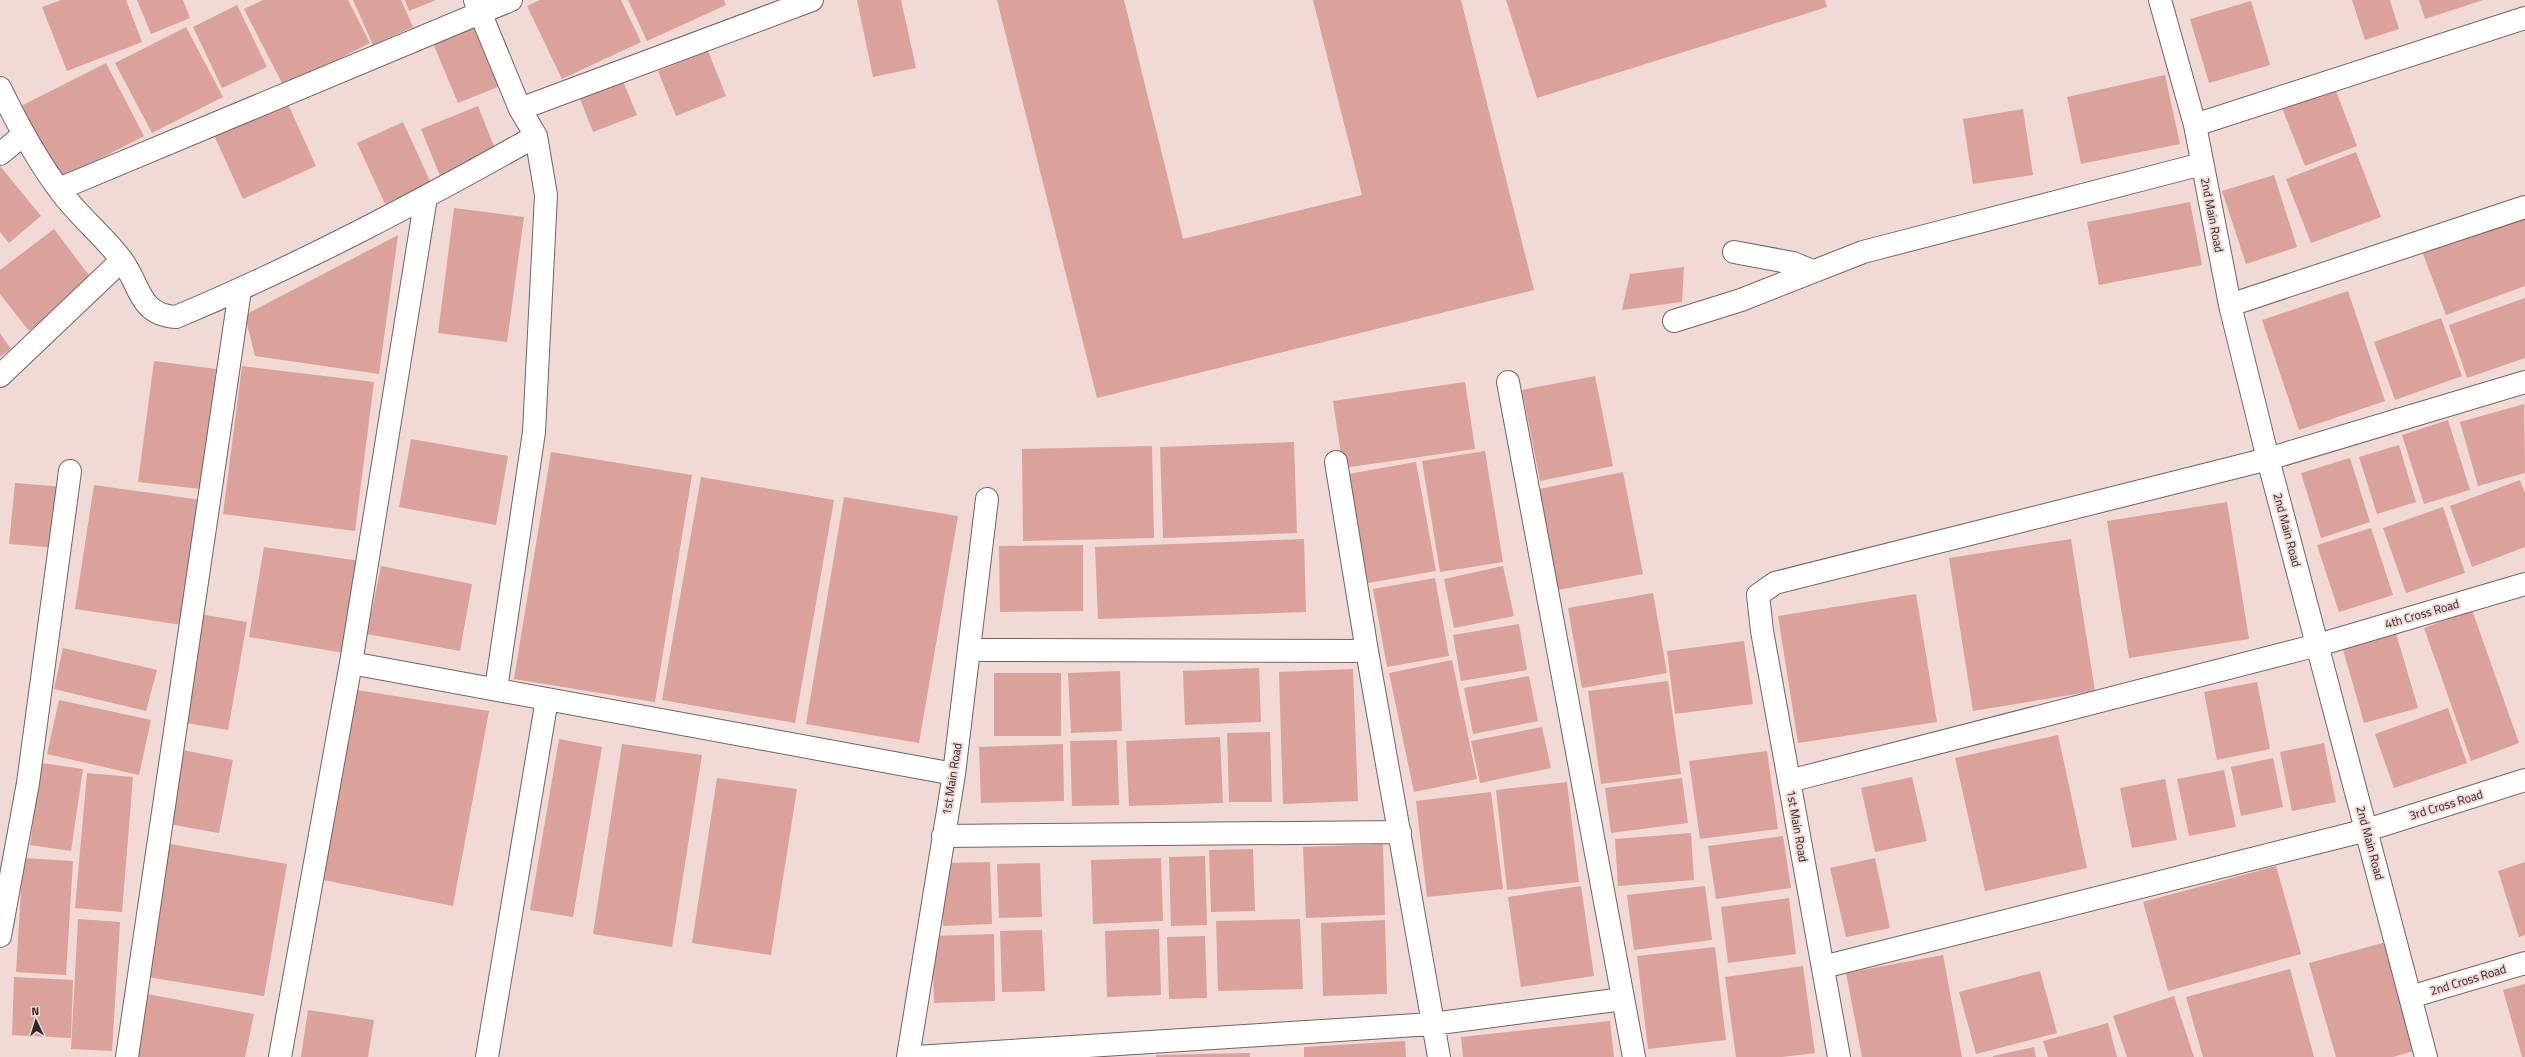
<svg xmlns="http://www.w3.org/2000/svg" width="2525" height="1057" font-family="'Titillium Web',sans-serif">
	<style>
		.building { fill: #daa29a }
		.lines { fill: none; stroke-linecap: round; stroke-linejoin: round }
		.minor-casing { stroke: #776360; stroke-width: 24 }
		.minor { stroke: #fff; stroke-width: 22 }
		.labels { text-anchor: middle; stroke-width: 4; stroke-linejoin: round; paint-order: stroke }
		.street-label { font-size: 12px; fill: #2f2625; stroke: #f1d9d6 }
	</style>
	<rect width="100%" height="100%" fill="#f1d9d6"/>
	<path class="building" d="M61,0H126L142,42L67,71L42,7Z
		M137,0H183L190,18L151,34Z
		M263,0H348L370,43L284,87L244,9Z
		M353,0H401L413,27L373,45Z
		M405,0H436L409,11Z
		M540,0H621L641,42L562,79L527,6Z
		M628,0H724L726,5L647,41Z
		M857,0H901L916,68L873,77Z
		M997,0H1124L1183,239L1362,195L1313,0H1461L1534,290L1097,398Z
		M1506,0H1825L1827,7L1537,98Z
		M2352,0H2390L2399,29L2365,40Z
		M2419,0H2483L2425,19Z
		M2251,1L2270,65L2209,83L2190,19Z
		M237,5L267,67L222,88L193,27Z
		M477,17L505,84L458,103L430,36Z
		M186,27L223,97L152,133L115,63Z
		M708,51L726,96L676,116L658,71Z
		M106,63L144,136L59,180L21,106Z
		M620,74L637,115L593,132L577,91Z
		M2165,75L2180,144L2081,164L2067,97Z
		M2333,83L2357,146L2305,166L2280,103Z
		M286,100L316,166L243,199L213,133Z
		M478,106L497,154L440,176L421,129Z
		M2023,109L2033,175L1973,184L1963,119Z
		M403,122L431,183L385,204L357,143Z
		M2356,152L2381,217L2311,243L2286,179Z
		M0,166L41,216L9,243L0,232Z
		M2274,175L2297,247L2246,264L2222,191Z
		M2190,202L2202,265L2099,285L2087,222Z
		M454,208L524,217L507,342L438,333Z
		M2525,215V286L2446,315L2422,251Z
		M54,229L94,282L29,331L0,294V270Z
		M398,235L379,374L255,356L245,315Z
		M1684,267L1682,302L1622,310L1630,274Z
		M2348,291L2385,401L2299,430L2262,320Z
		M2525,298V358L2467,378L2449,325Z
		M2441,318L2462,376L2395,400L2374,342Z
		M0,333L11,349L0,357Z
		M154,361L216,369L201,489L138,482Z
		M242,366L374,382L355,531L223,514Z
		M1595,376L1613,466L1540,481L1522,390Z
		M1465,382L1475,449L1343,468L1333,401Z
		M2524,404L2525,473L2478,486L2460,422Z
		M2448,420L2470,490L2424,504L2402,435Z
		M411,439L508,456L496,525L399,507Z
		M1294,442L1297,533L1163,538L1160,447Z
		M2399,445L2416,502L2377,514L2359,457Z
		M1152,446L1154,538L1023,541L1022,449Z
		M1485,451L1503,562L1440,572L1422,461Z
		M551,452L692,475L655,702L514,679Z
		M2350,458L2370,522L2321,538L2301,473Z
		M1416,462L1436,571L1368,583L1348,474Z
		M1623,472L1643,574L1558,590L1539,489Z
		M701,477L834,500L795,723L662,700Z
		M2520,480L2525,493V547L2472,567L2450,506Z
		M15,483L64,487L59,548L9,544Z
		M94,485L201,500L182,625L75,609Z
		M844,497L958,516L919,743L806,724Z
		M2227,502L2249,639L2129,658L2107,521Z
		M2443,507L2465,573L2406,593L2383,528Z
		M2371,528L2393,595L2339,612L2317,545Z
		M1304,539L1306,612L1098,619L1095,547Z
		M2071,539L2095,691L1973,711L1949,558Z
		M1083,545V611L1000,612L999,546Z
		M264,547L360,561L344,653L249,637Z
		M381,566L472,584L460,651L367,634Z
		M1503,566L1514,616L1454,628L1444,579Z
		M1435,578L1449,656L1387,667L1373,589Z
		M1653,593L1667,673L1582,688L1568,608Z
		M1916,594L1937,722L1798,743L1778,616Z
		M2472,610L2519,743L2471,761L2424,628Z
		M199,614L247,622L228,730L180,722Z
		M1519,624L1527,670L1461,681L1453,635Z
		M2395,630L2418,708L2364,723L2342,646Z
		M1744,641L1753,704L1675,714L1667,651Z
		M63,648L157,670L146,711L54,689Z
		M1452,660L1477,779L1414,792L1389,673Z
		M1259,668L1261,722L1185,725L1183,671Z
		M1353,669L1358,801L1283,804L1279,672Z
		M1120,671L1122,731L1071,733L1068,673Z
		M994,673H1061V736H994Z
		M1529,676L1538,721L1473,734L1464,688Z
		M1668,681L1681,774L1601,784L1588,691Z
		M2257,682L2270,749L2217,760L2204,692Z
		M357,690L489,711L453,906L323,880Z
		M59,700L151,720L139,775L47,754Z
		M2448,708L2467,763L2394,788L2375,734Z
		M1542,727L1551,768L1480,783L1471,741Z
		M1270,732L1272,802H1229L1227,733Z
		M2058,735L2087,868L1985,891L1955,758Z
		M1220,737L1223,803L1129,806L1126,741Z
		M559,739L602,747L573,917L530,910Z
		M1117,740L1119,805L1072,806L1070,741Z
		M2324,743L2336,802L2292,811L2280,752Z
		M622,744L702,755L672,947L593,934Z
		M1063,744L1064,801L981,803L979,747Z
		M183,750L233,760L219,833L169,824Z
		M1767,751L1778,829L1700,839L1689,761Z
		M2273,758L2283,807L2241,816L2231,767Z
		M41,763L83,769L71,851L30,845Z
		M2224,770L2236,827L2189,836L2177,779Z
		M87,773L133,777L122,912L75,908Z
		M1912,777L1927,841L1875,852L1861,788Z
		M717,778L797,789L771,955L692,943Z
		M1682,778L1688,823L1611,833L1605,788Z
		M2165,779L2177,840L2132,848L2120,788Z
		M1567,782L1579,882L1507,890L1496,790Z
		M1491,792L1503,889L1427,897L1416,801Z
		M1691,833L1694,880L1618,886L1615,839Z
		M1783,836L1791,888L1716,899L1708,846Z
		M170,844L287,864L264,996L147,977Z
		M1383,844L1385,915L1306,918L1303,847Z
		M1253,849L1255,911L1211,912L1209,850Z
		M1205,856L1207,925L1171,926L1169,857Z
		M23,858L73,861L66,975L16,972Z
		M1161,858L1163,921L1093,924L1091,860Z
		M1875,858L1890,928L1846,937L1830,868Z
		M990,862L992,924L943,926L941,863Z
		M2525,862V935L2519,937L2498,871Z
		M1040,863L1042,917L999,918L997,864Z
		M2276,866L2301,954L2168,991L2143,902Z
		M1581,886L1594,976L1521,987L1508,897Z
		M1705,886L1712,940L1634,950L1627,895Z
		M1789,898L1796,954L1728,963L1721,907Z
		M78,919L120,922L112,1051L71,1049Z
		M1300,919L1303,989L1218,991L1216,921Z
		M1385,920L1387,994L1323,996L1321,923Z
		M1159,929L1161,995L1107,997L1105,931Z
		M1042,930L1045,991L1002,992L1000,931Z
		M994,934L995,1001L934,1003L932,936Z
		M1205,936L1207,998L1169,999L1167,937Z
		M2390,941L2421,1049L2393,1057H2336L2309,963Z
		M1715,947L1726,1040L1648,1049L1637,956Z
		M1943,955L1962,1057H1862L1846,973Z
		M1803,966L1815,1053L1782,1057H1736L1725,977Z
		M2290,969L2314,1057H2203L2186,997Z
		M2040,971L2057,1033L1976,1054L1959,992Z
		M14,977L73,980L71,1038L12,1035Z
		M2525,984V1057H2522L2503,990Z
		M147,994L254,1014L245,1057H136Z
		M2174,996L2194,1057H2127L2113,1016Z
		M308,1010L374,1020L368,1057H301Z
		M1610,1021L1614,1057H1463L1461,1037Z
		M2108,1023L2117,1057H2048L2043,1041Z
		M1405,1041L1406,1057H1304V1047Z
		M2034,1047L2036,1057H1993V1056Z
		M1250,1053V1057H1156V1055Z"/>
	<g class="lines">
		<defs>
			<path id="minor" d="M475,0L520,109L536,136L546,195L534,432L496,689
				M2160,0L2195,125L2230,305L2268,459L2426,1057
				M0,88C17,123 35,157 58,188C76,214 102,234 121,259C140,283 138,315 176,317C300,265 419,202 536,136
				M520,109L812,0
				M2195,125L2525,18
				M0,154L23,135
				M59,189L511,0
				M1734,252L1793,263L1812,271
				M2230,305L2525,207
				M1674,321L1741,300L1863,252L2202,164
				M0,376L122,260
				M1508,382L1634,1057
				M1336,462L1367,651L1439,1057
				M969,650L1367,651
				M351,663L426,197
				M1789,781L2318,645L2525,584
				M943,836L1400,832
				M0,936L28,783L70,471
				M1823,967L2367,830L2525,780
				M2410,997L2525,963
				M127,1057L240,290
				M280,1057L351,663L954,774
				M487,1057L547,699
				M908,1057L954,774L987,499
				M916,1057L1432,1024L1623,999
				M1839,1057L1762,631L1758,595L1775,583L2268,459L2525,382"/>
		</defs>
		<use href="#minor" class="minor-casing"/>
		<use href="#minor" class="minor"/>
	</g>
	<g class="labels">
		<g class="street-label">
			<text transform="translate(2212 215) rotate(79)" y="4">2nd Main Road</text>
			<text transform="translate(2287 530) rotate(75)" y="4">2nd Main Road</text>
			<text transform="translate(2422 614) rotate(-16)" y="4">4th Cross Road</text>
			<text transform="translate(952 779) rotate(-81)" y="4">1st Main Road</text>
			<text transform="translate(2446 805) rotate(-17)" y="4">3rd Cross Road</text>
			<text transform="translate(1797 826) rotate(80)" y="4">1st Main Road</text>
			<text transform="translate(2370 843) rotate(75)" y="4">2nd Main Road</text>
			<text transform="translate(2468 980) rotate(-17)" y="4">2nd Cross Road</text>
		</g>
	</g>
	<g transform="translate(36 1021) rotate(356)" stroke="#f1d9d6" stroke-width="3" paint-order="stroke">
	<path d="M0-3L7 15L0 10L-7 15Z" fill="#2f2625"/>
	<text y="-6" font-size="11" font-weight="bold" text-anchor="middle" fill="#2f2625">N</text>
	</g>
</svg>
